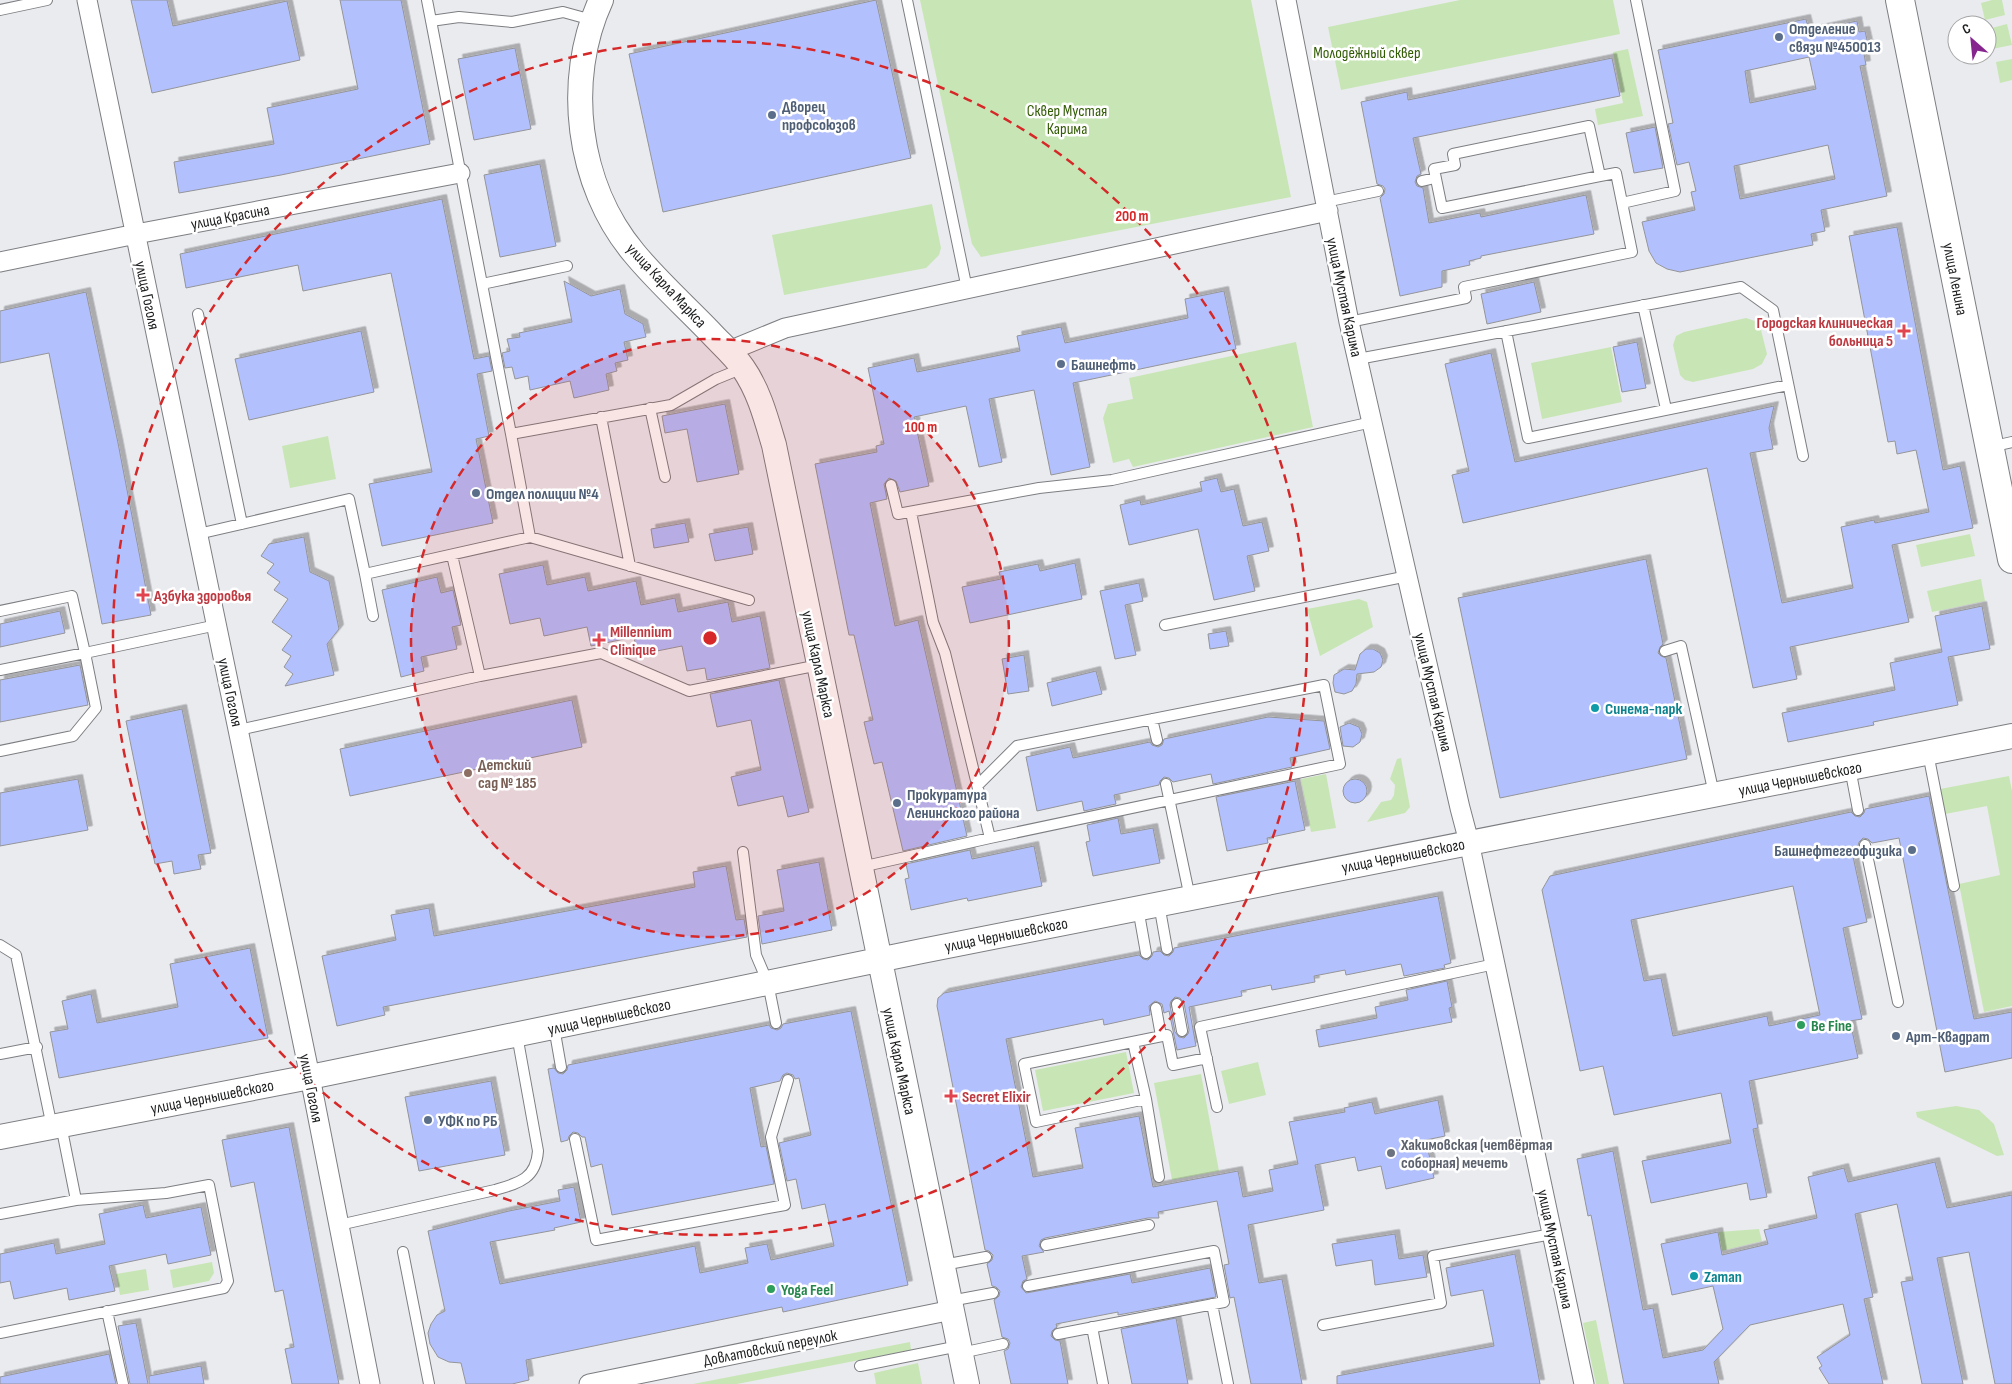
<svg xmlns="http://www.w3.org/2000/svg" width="2012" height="1384" font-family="'Sofia Sans Condensed',sans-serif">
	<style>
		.green { fill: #c8e6b5 }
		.building { fill: #b3c0fe; stroke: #949599; fill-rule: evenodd; filter: url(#shadow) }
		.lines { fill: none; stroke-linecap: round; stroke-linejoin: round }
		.service-casing { stroke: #7d7e82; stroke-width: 12 }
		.minor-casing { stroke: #7d7e82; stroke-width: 21 }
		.tertiary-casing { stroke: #7d7e82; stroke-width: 26 }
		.secondary-casing { stroke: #7d7e82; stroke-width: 30 }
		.service { stroke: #fff; stroke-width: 10 }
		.minor { stroke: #fff; stroke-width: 19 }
		.tertiary { stroke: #fff; stroke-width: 24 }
		.secondary { stroke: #fff; stroke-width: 28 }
		.ring { fill: none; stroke: #d62828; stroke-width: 2.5; stroke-dasharray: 9 6 }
		.service-dot { fill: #5c6f8a; stroke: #fff; stroke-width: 2 }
		.health-dot { fill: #e0444e; stroke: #fff; stroke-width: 2 }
		.culture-dot { fill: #0f9aa8; stroke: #fff; stroke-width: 2 }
		.education-dot { fill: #8d6e63; stroke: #fff; stroke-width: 2 }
		.leisure-dot { fill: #2e9e5b; stroke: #fff; stroke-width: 2 }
		.worship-dot { fill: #6b7280; stroke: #fff; stroke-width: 2 }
		.labels { text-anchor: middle; stroke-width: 5; stroke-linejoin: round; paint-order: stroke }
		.service-label { font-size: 16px; font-weight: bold; fill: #4e5e75; stroke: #fff; text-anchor: start }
		.park-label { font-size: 16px; fill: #335c06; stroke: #fff }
		.street-label { font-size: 16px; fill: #1d1e1f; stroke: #fff }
		.health-label { font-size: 16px; font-weight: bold; fill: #be3a42; stroke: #fff; text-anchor: start }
		.culture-label { font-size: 16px; font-weight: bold; fill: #0d838f; stroke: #fff; text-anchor: start }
		.education-label { font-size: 16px; font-weight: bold; fill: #785e54; stroke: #fff; text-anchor: start }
		.leisure-label { font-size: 16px; font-weight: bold; fill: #27864d; stroke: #fff; text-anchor: start }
		.worship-label { font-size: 16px; font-weight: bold; fill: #5b616d; stroke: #fff; text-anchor: start }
		.centre { fill: #d62828; stroke: #fff; stroke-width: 2.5 }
		.ring-label { font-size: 15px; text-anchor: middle; font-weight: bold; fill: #d62828; stroke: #fff; stroke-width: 5; stroke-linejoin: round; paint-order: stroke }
	</style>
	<defs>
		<filter id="shadow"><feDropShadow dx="4.5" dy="-4.5" stdDeviation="0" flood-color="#0004"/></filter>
	</defs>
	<rect width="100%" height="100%" fill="#eaebef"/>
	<path class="green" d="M920,0H1251L1291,197L981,257L972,244Z
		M1460,0H1613L1620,34L1341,90L1328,27Z
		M1992,0H2002L2005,15L1985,20L1981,3Z
		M2007,24L2012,45L1992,49L1988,29Z
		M1628,49L1643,116L1598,125L1595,109L1623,103L1613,52Z
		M2012,59V80L2000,83L1996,62Z
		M932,204L941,248L939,255L926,268L784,295L772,235Z
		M1746,318L1755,321L1760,326L1767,354L1762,364L1753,369L1693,382L1685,380L1680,375L1673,345L1676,336L1684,332Z
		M1296,342L1313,427L1133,467L1129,459L1113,463L1103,418L1108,404L1133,399L1129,378Z
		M1611,347L1622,402L1542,419L1531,363Z
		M328,436L336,479L290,488L282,446Z
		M1970,534L1975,556L1921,567L1916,545Z
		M1981,579L1985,601L1932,612L1927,591Z
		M1359,599L1367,602L1373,627L1320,656L1307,609Z
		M1401,758L1410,807L1405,813L1367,822L1381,802L1391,800L1394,795L1395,785L1390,779L1397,759Z
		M1326,774L1336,828L1311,832L1301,779Z
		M2009,776L2012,791V1006L1984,1012L1959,884L2000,875L1987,806L1945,814L1940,789Z
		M1126,1052L1134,1093L1043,1111L1035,1070Z
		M1258,1062L1266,1095L1229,1104L1221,1071Z
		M1201,1074L1219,1171L1172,1180L1154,1083Z
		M1956,1106L1979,1110L1994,1124L2004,1155L1997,1156L1917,1117L1916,1112Z
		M1759,1229L1762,1241L1721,1251L1718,1232Z
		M212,1262L214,1273L209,1281L173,1288L170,1270Z
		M146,1269L149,1290L120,1295L116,1274Z
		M1596,1320L1609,1384H1596L1583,1323Z
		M910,1342L911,1350L737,1384H693Z
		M918,1363L922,1384H876L874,1373Z"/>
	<path class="building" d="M131,0H167L173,26L287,1L300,60L152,93Z
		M340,0H401L430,144L281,175L179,193L174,162L274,144L267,108L358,89Z
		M876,0L911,158L663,212L629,54Z
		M1806,19L1809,31L1857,21L1859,32L1865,31L1870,53L1864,54L1866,65L1860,66L1887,196L1821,210L1825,231L1811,234L1813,245L1680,272L1667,269L1656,263L1649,251L1642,222L1695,210L1691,192L1696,191L1689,162L1677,165L1668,124L1673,123L1658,50ZM1809,57L1816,89L1750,103L1745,71ZM1828,145L1835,179L1740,199L1734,166Z
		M515,48L531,129L474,140L458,59Z
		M1612,58L1620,96L1413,138L1421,174L1417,176L1415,182L1417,186L1423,188L1429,223L1480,213L1481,217L1586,195L1594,234L1481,256V258L1469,261L1470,265L1442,271V287L1400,296L1380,198L1384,194L1385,189L1383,186L1377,184L1361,102L1407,92L1408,100Z
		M1655,127L1663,168L1634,173L1626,133Z
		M540,164L556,246L500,257L484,175Z
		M442,199L474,359L489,356L492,371L477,374L489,436L476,439L493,523L382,546L369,484L432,472L391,273L303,291L298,265L186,288L180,254Z
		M1897,227L1943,470L1960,466L1973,528L1892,545L1909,622L1790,647L1797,679L1753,688L1707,468L1463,523L1452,475L1469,471L1445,364L1491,353L1515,462L1774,406L1769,428L1773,449L1750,453L1782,603L1853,588L1841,527L1874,520L1875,523L1929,512L1916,450L1897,454L1895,441L1888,442L1849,236Z
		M564,281L591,296L620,289L625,314L643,324L646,337L624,342L628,360L615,363L617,371L606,374L609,390L574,398L570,381L530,390L528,376L515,379L512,367L505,368L502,353L510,351L507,339L520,337L519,333L572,322Z
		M1534,282L1541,312L1487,324L1481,294Z
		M1224,291L1236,349L1073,383L1090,467L1051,475L1034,390L989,399L1002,462L979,467L966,406L914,417L929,486L900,492L896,481L889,478L884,484L887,499L870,503L895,626L918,620L967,836L903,851L882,762L874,764L864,722L873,720L854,635H849L815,464L877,452L876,446L884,444L868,368L914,358L917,372L1020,351L1017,336L1061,327L1065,343L1188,318L1185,299Z
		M86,292L118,443L151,615L102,624L49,353L0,363V311Z
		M361,331L374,392L249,420L235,359Z
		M1637,342L1646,388L1622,392L1613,347Z
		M725,404L739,474L697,482L687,429L665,433L662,416Z
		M1217,478L1221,492L1234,489L1243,526L1262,522L1269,551L1247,556L1255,591L1214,600L1198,529L1129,545L1120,505L1140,500L1141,505L1202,491L1200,482Z
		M685,523L689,542L654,548L651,529Z
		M748,527L753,554L715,561L709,534Z
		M304,537L310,572L329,581L339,629L327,644L334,675L285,686L293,674L284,667L291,656L282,650L292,636L272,622L288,599L274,590L280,582L267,573L274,564L261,556L269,544Z
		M1646,559L1663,644L1660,647L1658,653L1661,656L1666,658L1687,759L1500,798L1458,598Z
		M1075,563L1082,599L970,623L962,587L1001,579L999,572L1038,564L1040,571Z
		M543,565L547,585L585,577L588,591L636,581L641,605L675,598L678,612L728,602L732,622L760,616L770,668L707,680L705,668L687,671L682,646L637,655L634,637L591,646L587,627L544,636L540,618L510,624L499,574Z
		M437,577L441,593L453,590L461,625L452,627L457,649L421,657L424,671L401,677L382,590Z
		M1139,583L1143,601L1125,605L1136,655L1115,659L1100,591Z
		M1982,606L1990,649L1948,657L1958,705L1873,722L1874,725L1788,742L1782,713L1895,690L1890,663L1942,652L1935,616Z
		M60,611L65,633L0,647V624Z
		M1226,631L1229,646L1210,649L1208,634Z
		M1366,649H1373L1380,653L1383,660L1381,667L1374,672L1357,674L1356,684L1352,691L1344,694L1335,692L1333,683L1334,675L1344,669L1355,670L1360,654Z
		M1024,655L1029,691L1008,694L1002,659Z
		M80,665L88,705L0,722V680Z
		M1096,671L1102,694L1052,706L1047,683Z
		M779,680L809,812L788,817L783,796L738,806L731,777L761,770L751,720L717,727L710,694Z
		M572,700L582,747L350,796L340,749Z
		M182,709L211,853L198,855L201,869L174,874L172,861L155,864L126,721Z
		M1268,717L1324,721L1330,749L1290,758L1292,767L1213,784L1211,774L1173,782L1169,778L1164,777L1160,781L1159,785L1114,795L1116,804L1084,811L1082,801L1037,811L1026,757L1070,747L1073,758L1150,742L1152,745L1158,747L1162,745L1164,739Z
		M1349,723L1359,727L1362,734L1360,742L1353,747L1343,746L1340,727Z
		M1343 791a12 12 0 1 1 24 0a12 12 0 1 1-24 0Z
		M78,779L88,830L0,846V793Z
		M1295,781L1305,830L1267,838L1268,843L1227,851L1216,797Z
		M1929,796L1974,1019L2012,1012V1058L1945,1072L1899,838L1872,843L1868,839L1863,838L1859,842L1858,846L1851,847L1867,922L1843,928L1862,1019L1850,1021L1858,1058L1749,1081L1758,1128L1753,1129L1767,1197L1750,1200L1747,1183L1651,1203L1642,1161L1731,1143L1721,1093L1614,1115L1603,1066L1580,1071L1542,890L1550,876L1851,812L1855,816L1860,817L1864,813L1865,809ZM1793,886L1820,1015L1769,1026L1767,1016L1673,1036L1661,978L1644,981L1631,920Z
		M1118,818L1121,834L1153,828L1160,863L1093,876L1086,842L1090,841L1087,825Z
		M1034,846L1042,886L968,901L967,898L911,910L905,879L909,878L906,864L970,850L972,859Z
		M819,862L832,930L762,944L758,916L784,911L777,870Z
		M726,866L736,920L744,919L747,937L383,1007L385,1015L337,1026L322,956L396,940L391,915L429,908L434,936L695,887L693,872Z
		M1438,896L1451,963L1444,965L1445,968L1404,976L1401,964L1346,975L1345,970L1314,976L1315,982L1272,990L1271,985L1241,991L1242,996L1189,1007L1196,1046L1177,1050L1169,1011L1164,1013L1162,1004L1155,1001L1149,1006L1150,1015L1104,1025L1103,1019L1006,1039L1033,1177L1083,1168L1075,1128L1139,1116L1153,1187L1238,1171L1243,1197L1273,1191L1269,1170L1298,1164L1289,1122L1345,1112L1344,1108L1372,1102L1375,1114L1438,1100L1445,1136L1426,1140L1434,1178L1386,1189L1381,1166L1358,1171L1355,1157L1315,1165L1324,1210L1248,1225L1259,1283L1282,1279L1302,1384H1251L1234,1297L1230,1298L1224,1265L1229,1264L1217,1201L1158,1212L1159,1218H1148L1045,1238L1041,1240L1039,1246L1044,1252L1022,1256L1027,1279L1023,1281L1021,1287L1026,1293L1130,1274L1132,1283L1210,1268L1216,1297L1118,1315V1312L1056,1324L1057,1327L1052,1331L1051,1336L1055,1340L1060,1341L1068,1384H1011L1004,1351L1008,1349L1010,1343L1008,1339L1002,1337L994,1300L999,1296L1000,1291L996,1287L992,1286L987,1264L992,1260L993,1255L989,1251L985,1250L937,1006L938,998L944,993L1139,955L1143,959L1148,960L1152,956L1153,952L1160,951L1164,955L1169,956L1173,952L1174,948ZM1175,997L1180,998L1184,1003L1189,1030L1188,1034L1184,1038L1179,1037L1175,1032L1170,1005L1171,1001Z
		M250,948L268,1038L59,1078L50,1032L68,1029L62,1001L91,994L97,1023L178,1007L170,964Z
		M1447,981L1452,1007L1449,1008L1452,1022L1319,1047L1316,1030L1377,1018L1375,1007L1408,1000L1406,990Z
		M851,1011L908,1285L783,1312L782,1307L526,1360L529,1380L512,1384H466L461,1363L449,1362L438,1357L430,1344L428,1333L431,1324L437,1315L445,1311L428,1231L509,1211L560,1201L558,1190L574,1187L581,1222L554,1228L555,1230L490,1242L500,1284L695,1246L700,1273L748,1263L745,1248L767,1244L771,1260L834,1246L825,1204L802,1209L796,1179L787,1181L779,1143L811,1135L799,1078L795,1079L793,1075L787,1073L783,1075L780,1081L750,1088L761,1147L766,1146L774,1184L612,1215L602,1164L591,1167L585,1137H582L578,1133L573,1132L569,1136L568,1140L561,1142L548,1069L554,1068L558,1073L563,1074L567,1070L568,1065L769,1025L771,1028L777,1030L781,1028L783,1024Z
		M491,1081L505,1155L419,1171L405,1097Z
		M289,1127L319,1283L339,1384H292L285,1349L294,1347L283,1290L275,1292L254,1182L231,1187L222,1140Z
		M1613,1151L1643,1310L1653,1308L1663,1358L1703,1350L1723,1329L1713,1286L1672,1295L1661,1244L1718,1232L1722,1255L1768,1244L1764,1230L1817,1218L1808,1177L1844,1168L1848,1182L1935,1162L1947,1208L2012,1195V1384H1995L1969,1252L1937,1258L1963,1384H1922L1901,1282L1913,1280L1897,1204L1855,1214L1873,1297L1864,1299L1883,1384H1829L1819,1368L1822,1366L1817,1357L1850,1335L1843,1304L1750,1325L1714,1362L1719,1384H1624L1591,1215L1588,1216L1577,1159Z
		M143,1205L146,1218L201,1207L211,1255L168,1264L166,1254L109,1266L115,1291L69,1300L67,1288L14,1299L10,1281L0,1283V1254L54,1243L56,1254L105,1244L99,1214Z
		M1395,1234L1399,1259L1423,1255L1427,1277L1375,1285L1372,1260L1336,1266L1332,1244Z
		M1515,1254L1540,1384H1337V1376L1494,1346L1483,1290L1451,1296L1446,1268Z
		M1176,1318L1188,1384H1132L1121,1329Z
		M136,1323L148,1384H130L123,1351L118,1326Z
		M109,1354L116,1384H0V1377Z
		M201,1366L204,1384H149V1376Z"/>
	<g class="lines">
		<defs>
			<path id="service" d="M427,0L511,434L671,405L716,379L743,368
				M907,0L967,289
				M0,10L47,0
				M431,21L459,17L512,22L563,12L592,20
				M1422,181L1435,178
				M1325,202L1378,191
				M1622,203L1675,191L1636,0
				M482,284L567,266
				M1643,305L1666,409
				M198,314L242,524
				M1349,322L1466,298L1464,287L1632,252L1616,173L1600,176L1442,208L1434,169L1455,165L1453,154L1589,126L1600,176
				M1506,331L1528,438L1788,385
				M1358,359L1741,287L1773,310L1803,456
				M650,408L665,477
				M601,417L630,566
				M511,434L530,537
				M1990,447L2012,442
				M891,485L898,514L1039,488L1112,480L1372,422
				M911,512L933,622L945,653L990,838
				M198,534L349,499L365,574L530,537L749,600
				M452,555L480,676
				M365,574L373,616
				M0,611L72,596L85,653L217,625
				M1165,625L1408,576
				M1665,651L1681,646L1714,794
				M0,670L85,653L96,708L73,736L0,751
				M1152,719L1157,740
				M239,730L480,676L601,653L689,691L819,665
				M1928,753L1954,886
				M1850,768L1858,810
				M1166,784L1190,898
				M1865,845L1898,1002
				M743,852L756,955L768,983L776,1023
				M861,867L990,838L1340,764L1324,685L1017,746L978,785
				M1159,904L1167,949
				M1138,908L1146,953
				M0,945L16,955L52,1127
				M1177,1004L1182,1031
				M1156,1008L1161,1036
				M554,1027L561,1067
				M1133,1042L1146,1099L1159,1177
				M0,1054L37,1047
				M1146,1099L1036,1122L1024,1064L1167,1035L1173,1065L1207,1058
				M1217,1107L1200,1027L1495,964
				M61,1125L76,1200
				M575,1139L596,1240L785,1205L771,1137L788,1080
				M0,1214L76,1200L166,1193L209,1185L228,1281L224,1288L0,1333
				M339,1225L495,1190C519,1183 536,1179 538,1151L517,1035
				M1046,1245L1149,1225
				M403,1252L429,1384
				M943,1265L986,1257
				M1028,1286L1214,1251L1224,1302L1058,1334
				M950,1301L993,1293
				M1212,1304L1228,1384
				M107,1311L123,1384
				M1323,1325L1441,1303L1433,1256L1552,1234
				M1092,1327L1103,1384
				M961,1353L1003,1344
				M860,1366L959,1346"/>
			<path id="minor" d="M87,0L310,1077L370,1384
				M1286,0L1349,322L1460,808L1469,842L1584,1384
				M0,262L136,234L460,173
				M729,351L785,328L1328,211
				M589,1384L952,1310"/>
			<path id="tertiary" d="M601,0C564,80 577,185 634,253C657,281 685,306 710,332C721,344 734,355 743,368C759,391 766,418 774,445L967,1384
				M0,1137L310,1077L922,951L2012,736"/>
			<path id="secondary" d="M1900,0L2012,559"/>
		</defs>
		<use href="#service" class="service-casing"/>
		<use href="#minor" class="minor-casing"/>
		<use href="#tertiary" class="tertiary-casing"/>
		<use href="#secondary" class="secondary-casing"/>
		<use href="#service" class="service"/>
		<use href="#minor" class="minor"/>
		<use href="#tertiary" class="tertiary"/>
		<use href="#secondary" class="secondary"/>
	</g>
	<circle cx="710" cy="638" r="299" fill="#d62828" fill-opacity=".12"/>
	<g class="ring">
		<circle cx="710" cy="638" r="299"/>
		<circle cx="710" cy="638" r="597"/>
	</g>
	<g class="service-dot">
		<circle cx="1779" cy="37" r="5"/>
		<circle cx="772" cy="115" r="5"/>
		<circle cx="1061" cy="364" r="5"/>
		<circle cx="476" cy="493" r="5"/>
		<circle cx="897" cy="803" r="5"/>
		<circle cx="1912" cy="850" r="5"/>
		<circle cx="1896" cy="1036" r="5"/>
		<circle cx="428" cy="1120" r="5"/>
	</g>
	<g class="health-dot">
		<path d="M1901.5 323.5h5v5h5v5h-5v5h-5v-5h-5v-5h5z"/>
		<path d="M140.5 587.5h5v5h5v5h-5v5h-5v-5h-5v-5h5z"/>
		<path d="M596.5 632.5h5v5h5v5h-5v5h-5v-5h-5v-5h5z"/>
		<path d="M948.5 1088.5h5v5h5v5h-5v5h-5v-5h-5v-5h5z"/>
	</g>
	<g class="culture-dot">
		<circle cx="1595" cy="708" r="5"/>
		<circle cx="1694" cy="1276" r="5"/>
	</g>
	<circle class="education-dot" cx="468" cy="773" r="5"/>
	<g class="leisure-dot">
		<circle cx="1801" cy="1025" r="5"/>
		<circle cx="771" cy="1289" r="5"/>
	</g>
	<circle class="worship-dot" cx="1391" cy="1153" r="5"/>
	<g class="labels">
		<g class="service-label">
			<text x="1789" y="34">Отделение<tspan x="1789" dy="18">связи №450013</tspan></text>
			<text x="782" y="112">Дворец<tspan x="782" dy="18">профсоюзов</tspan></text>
			<text x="1071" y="370">Башнефть</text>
			<text x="486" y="499">Отдел полиции №4</text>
			<text x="907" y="800">Прокуратура<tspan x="907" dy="18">Ленинского района</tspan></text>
			<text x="1902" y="856" text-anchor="end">Башнефтегеофизика</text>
			<text x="1906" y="1042">Арт-Квадрат</text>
			<text x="438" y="1126">УФК по РБ</text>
		</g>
		<g class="park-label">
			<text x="1367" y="58">Молодёжный сквер</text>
			<text x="1067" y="116">Сквер Мустая<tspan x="1067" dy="18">Карима</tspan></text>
		</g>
		<g class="street-label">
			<text transform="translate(230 216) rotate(-11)" y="6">улица Красина</text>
			<text transform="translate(1956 279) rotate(79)" y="6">улица Ленина</text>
			<text transform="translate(667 285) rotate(47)" y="6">улица Карла Маркса</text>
			<text transform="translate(148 295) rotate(78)" y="6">улица Гоголя</text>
			<text transform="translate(1345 297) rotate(78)" y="6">улица Мустая Карима</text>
			<text transform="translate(819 664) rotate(78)" y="6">улица Карла Маркса</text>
			<text transform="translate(231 692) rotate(78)" y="6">улица Гоголя</text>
			<text transform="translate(1434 692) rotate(77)" y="6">улица Мустая Карима</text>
			<text transform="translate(1800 778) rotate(-11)" y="6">улица Чернышевского</text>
			<text transform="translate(1403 855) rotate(-11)" y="6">улица Чернышевского</text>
			<text transform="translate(1006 934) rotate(-11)" y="6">улица Чернышевского</text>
			<text transform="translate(609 1016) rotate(-12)" y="6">улица Чернышевского</text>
			<text transform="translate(900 1061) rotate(78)" y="6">улица Карла Маркса</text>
			<text transform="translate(312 1088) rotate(79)" y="6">улица Гоголя</text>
			<text transform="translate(212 1096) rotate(-11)" y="6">улица Чернышевского</text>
			<text transform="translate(1556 1249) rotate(78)" y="6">улица Мустая Карима</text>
			<text transform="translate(770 1347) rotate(-11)" y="6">Довлатовский переулок</text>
		</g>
		<g class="health-label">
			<text x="1893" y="328" text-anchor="end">Городская клиническая<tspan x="1893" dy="18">больница 5</tspan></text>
			<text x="154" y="601">Азбука здоровья</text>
			<text x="610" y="637">Millennium<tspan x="610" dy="18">Clinique</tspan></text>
			<text x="962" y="1102">Secret Elixir</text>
		</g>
		<g class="culture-label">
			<text x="1605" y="714">Синема-парк</text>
			<text x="1704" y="1282">Zaman</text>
		</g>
		<g class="education-label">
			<text x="478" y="770">Детский<tspan x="478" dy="18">сад № 185</tspan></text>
		</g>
		<g class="leisure-label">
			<text x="1811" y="1031">Be Fine</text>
			<text x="781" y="1295">Yoga Feel</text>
		</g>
		<g class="worship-label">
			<text x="1401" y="1150">Хакимовская (четвёртая<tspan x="1401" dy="18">соборная) мечеть</tspan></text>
		</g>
	</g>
	<circle cx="710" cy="638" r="8" class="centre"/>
	<g class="ring-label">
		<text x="1132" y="221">200 m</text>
		<text x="921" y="432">100 m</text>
	</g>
	<g transform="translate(1972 40) rotate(333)"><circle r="24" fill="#ffffff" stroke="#a5a5a5"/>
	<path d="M0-4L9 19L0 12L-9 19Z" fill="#87258e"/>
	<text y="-8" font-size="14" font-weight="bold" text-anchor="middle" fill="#1d1e1f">С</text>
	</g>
</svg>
